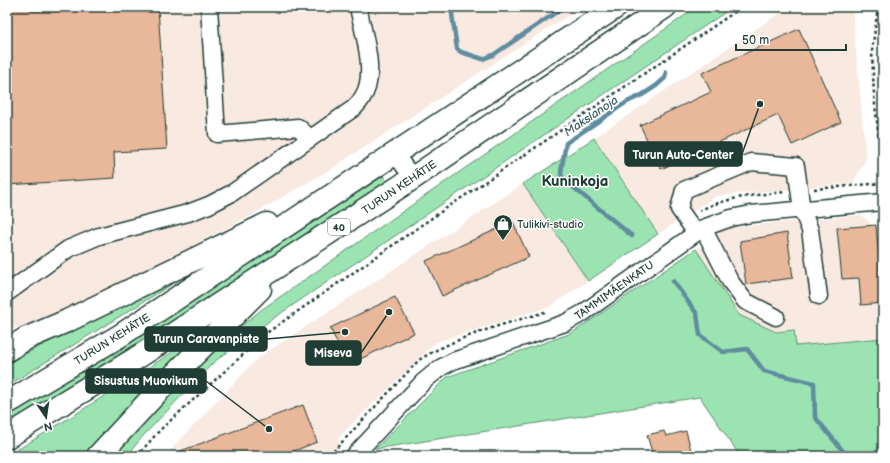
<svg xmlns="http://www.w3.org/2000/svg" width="890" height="463" font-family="'Balsamiq Sans',sans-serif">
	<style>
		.built { fill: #f8e9e1 }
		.green { fill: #9be4b2; stroke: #5d9073 }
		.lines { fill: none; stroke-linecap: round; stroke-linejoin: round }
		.stream { stroke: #5f8c9f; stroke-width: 4.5 }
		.building { fill: #e9b79a; stroke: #1f3d34 }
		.minor-casing { stroke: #1f3d34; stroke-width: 19 }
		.highway-casing { stroke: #1f3d34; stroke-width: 25 }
		.path { stroke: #1f3d34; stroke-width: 2.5; stroke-dasharray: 3 3; stroke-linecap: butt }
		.minor { stroke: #fff; stroke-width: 16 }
		.highway { stroke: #fff; stroke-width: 22 }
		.labels { text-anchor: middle; stroke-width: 3; stroke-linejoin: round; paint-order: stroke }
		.shield { fill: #fff; stroke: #627771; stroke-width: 1 }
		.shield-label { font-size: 10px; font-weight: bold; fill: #1f3d34 }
		.street-label { font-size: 11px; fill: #1f3d34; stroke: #fff }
		.poi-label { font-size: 11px; fill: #1f3d34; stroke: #fff; text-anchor: start }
		.water-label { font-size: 12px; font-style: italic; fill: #3a5e61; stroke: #fff }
		.district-label { font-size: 15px; font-weight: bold; fill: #1f3d34; stroke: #fff }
		.leader { fill: none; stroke: #1f3d34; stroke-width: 1.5 }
		.callout-dot { fill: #1f3d34; stroke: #fff; stroke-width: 1.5 }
		.callout { fill: #1f3d34; stroke: #1f3d34; stroke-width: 1.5 }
		.callout-label { font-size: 12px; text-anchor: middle; font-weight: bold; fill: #fff }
	</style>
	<rect width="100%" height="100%" fill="#fff"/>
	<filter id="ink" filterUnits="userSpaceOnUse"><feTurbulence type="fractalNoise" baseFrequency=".025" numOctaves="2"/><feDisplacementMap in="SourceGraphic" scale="8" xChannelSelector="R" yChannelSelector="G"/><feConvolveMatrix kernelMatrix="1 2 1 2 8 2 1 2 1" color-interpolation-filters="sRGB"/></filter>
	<g filter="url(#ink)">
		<path class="built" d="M7,7H581L329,170L252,215L64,312L7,331Z
			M789,7H852L866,159L853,183L716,196L658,234L594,138Z
			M523,184L588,281L549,307L436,342L339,437L337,456H165L258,358Z
			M861,215L873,226L883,338L796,346L794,330L776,332L739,315L696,249L726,228Z"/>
		<path class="green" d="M697,7H733L268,322L214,362L143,436L127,456H107L209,353L261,310Z
			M594,138L658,234L588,281L523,184Z
			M383,176L385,178L386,181L384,185L155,332L7,424V416L151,326Z
			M696,249L739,315L776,332L794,330L796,346L883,338V456H740L700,397L375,449L447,377L572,333Z
			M182,278L7,386V364L38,347Z
			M199,335L84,456H7L79,412Z"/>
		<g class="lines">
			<path class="stream" d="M451,7L457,49L461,52L483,59L493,55L564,7
				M632,236L562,178L561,172L566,143L627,102L642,95L656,86L665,78L666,72
				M673,281L697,314L700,335L723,352L747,349L764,371L814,383L815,417L847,456"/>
		</g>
		<path class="building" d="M7,7H158L167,149L114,152L115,178L7,185Z
			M799,29L841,122L792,145L778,115L661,169L640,125L711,92L702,73Z
			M513,222L529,257L442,296L426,261Z
			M876,225L883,303L861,305L859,278L842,279L837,228Z
			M787,233L793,278L746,284L740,241Z
			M395,297L414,333L348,365L330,328Z
			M303,405L317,442L281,456H170V455Z
			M664,431L666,436L686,431L691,450L667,456H653L647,435Z"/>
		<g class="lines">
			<defs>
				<path id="minor" d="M209,7L217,134L298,127L310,138
					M395,154L413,178
					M703,228L730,281L745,301L776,317
					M696,233L679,209L684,190L751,162L796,166L802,210L810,230L819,296
					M7,293L68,249L99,236L188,213L209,205L232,193L354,108C357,105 360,102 362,98C378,76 363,32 358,7
					M354,456L423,382L440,368L453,361L565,323L583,313L703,228L731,218L751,214L883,202"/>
				<path id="highway" d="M7,350L27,338L67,321L267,224
					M7,403L121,335L616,7
					M7,437L132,361L413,178L665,7
					M98,456L162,387L260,289"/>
			</defs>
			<use href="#minor" class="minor-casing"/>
			<use href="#highway" class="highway-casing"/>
			<path class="path" d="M878,7L872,51L874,96L883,172
				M814,189L883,183
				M699,211C726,197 755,195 785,192
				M137,456L160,430L268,332L426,222L742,7
				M329,456L419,360C457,336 502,325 545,312"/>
			<use href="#minor" class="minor"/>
			<use href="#highway" class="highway"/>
		</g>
	</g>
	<defs>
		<symbol id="shop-pin" viewBox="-11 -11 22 30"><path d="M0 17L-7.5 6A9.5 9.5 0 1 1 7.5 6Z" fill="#1f3d34" stroke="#fff"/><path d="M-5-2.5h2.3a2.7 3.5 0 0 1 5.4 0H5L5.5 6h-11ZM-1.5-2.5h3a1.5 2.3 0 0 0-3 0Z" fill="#fff"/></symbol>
	</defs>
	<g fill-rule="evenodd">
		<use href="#shop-pin" x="492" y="213" width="22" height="30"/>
	</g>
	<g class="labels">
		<rect class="shield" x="328" y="219" width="22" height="16" rx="3"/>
		<g class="shield-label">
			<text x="339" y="231">40</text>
		</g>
		<g class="street-label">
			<text transform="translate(399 187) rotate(-34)" y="4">TURUN KEHÄTIE</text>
			<text transform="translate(614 290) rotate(-35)" y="4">TAMMIMÄENKATU</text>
			<text transform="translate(112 339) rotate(-32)" y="4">TURUN KEHÄTIE</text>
		</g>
		<g class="poi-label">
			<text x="517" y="228">Tulikivi-studio</text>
		</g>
		<g class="water-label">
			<text transform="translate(591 116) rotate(-34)" y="4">Makslanoja</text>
		</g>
		<g class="district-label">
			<text x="575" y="186">Kuninkoja</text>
		</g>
	</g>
	<path class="leader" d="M760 104L742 154M345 332L267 339M389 312L361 353M269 429L206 381"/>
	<g class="callout-dot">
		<circle cx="760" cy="104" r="4"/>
		<circle cx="345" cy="332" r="4"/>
		<circle cx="389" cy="312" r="4"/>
		<circle cx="269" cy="429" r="4"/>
	</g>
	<g class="callout">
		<rect x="625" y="142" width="117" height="24" rx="4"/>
		<rect x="145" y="327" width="122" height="24" rx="4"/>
		<rect x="306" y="341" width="55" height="24" rx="4"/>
		<rect x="86" y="369" width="120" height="24" rx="4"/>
	</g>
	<g class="callout-label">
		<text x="683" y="159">Turun Auto-Center</text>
		<text x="206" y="343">Turun Caravanpiste</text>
		<text x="333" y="357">Miseva</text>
		<text x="146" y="385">Sisustus Muovikum</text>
	</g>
	<rect width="890" height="463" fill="none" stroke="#fff" stroke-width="24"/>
	<rect x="12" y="12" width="866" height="439" fill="none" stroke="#1f3d34" stroke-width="1.5" filter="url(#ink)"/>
	<g transform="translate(46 417) rotate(167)" stroke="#ffffff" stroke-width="3" paint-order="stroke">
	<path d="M0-3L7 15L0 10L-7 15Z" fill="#1f3d34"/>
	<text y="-6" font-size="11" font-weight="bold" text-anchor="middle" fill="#1f3d34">N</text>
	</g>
	<path d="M736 44v6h110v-6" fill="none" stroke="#1f3d34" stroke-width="2"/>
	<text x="742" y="44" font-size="12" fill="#1f3d34" stroke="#ffffff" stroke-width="3" paint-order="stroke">50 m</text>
</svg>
